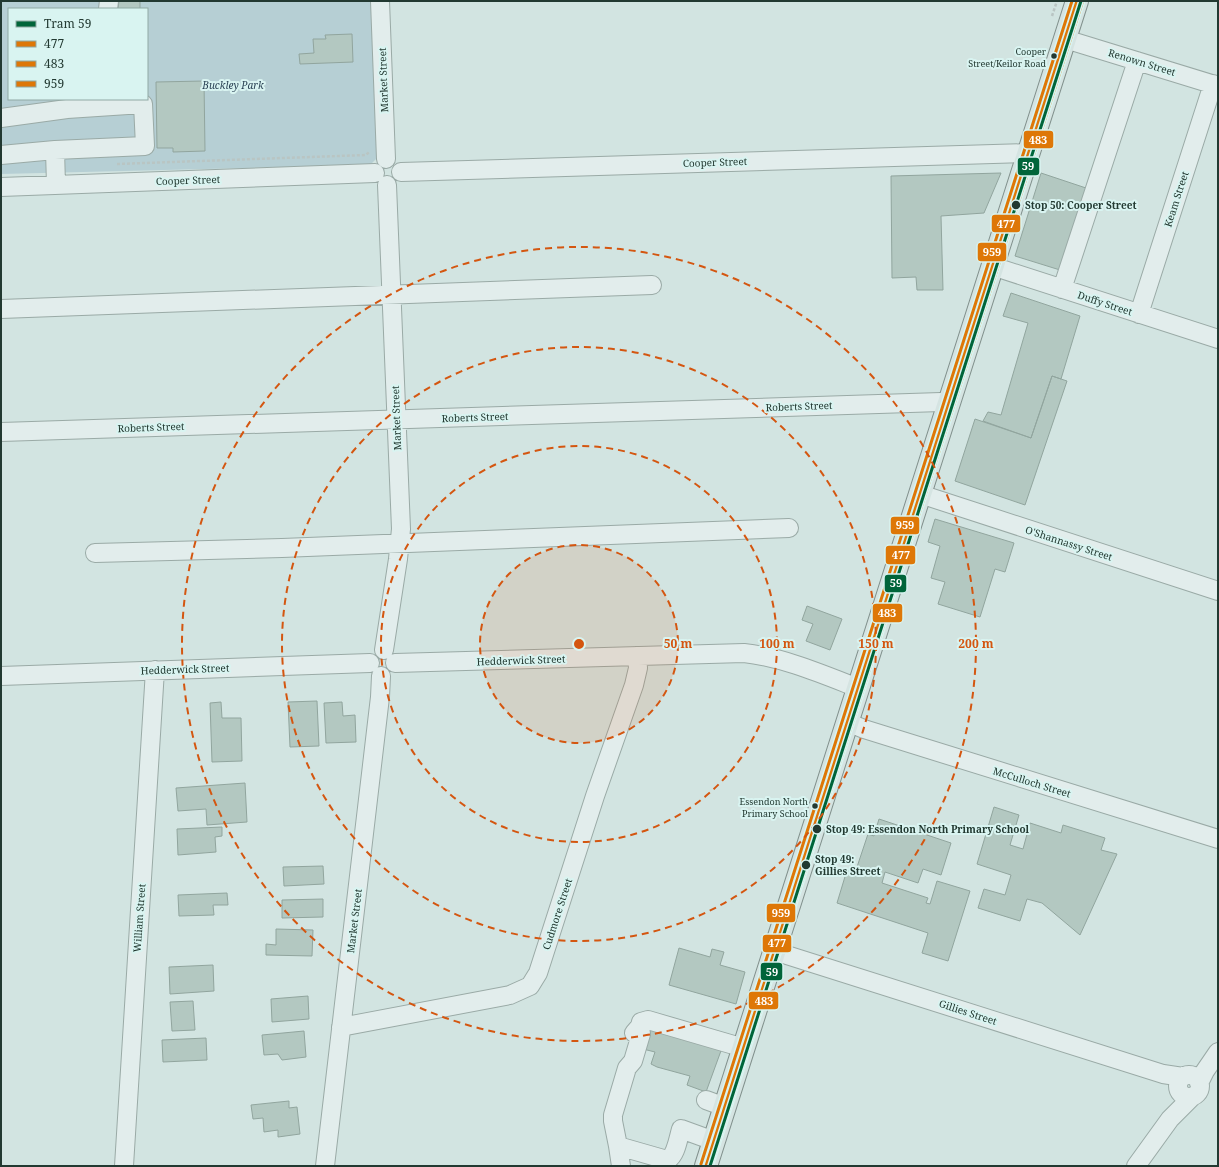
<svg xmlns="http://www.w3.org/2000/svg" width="1219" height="1167" font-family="'Noto Serif',serif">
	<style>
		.green { fill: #b6cfd4; fill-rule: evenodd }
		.building { fill: #b3c8c1; stroke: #91a59e }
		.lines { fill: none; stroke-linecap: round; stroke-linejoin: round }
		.minor-casing { stroke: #9aaaa6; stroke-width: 20 }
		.major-casing { stroke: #81908c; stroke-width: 24 }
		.path { stroke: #b9c5c3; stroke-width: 2.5; stroke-dasharray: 3 2; stroke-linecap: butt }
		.minor { stroke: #e2edec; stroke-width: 18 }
		.major { stroke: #d5e4e2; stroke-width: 22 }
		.bus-1-casing { stroke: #d9f4f1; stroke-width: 6 }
		.bus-2-casing { stroke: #d9f4f1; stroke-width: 6 }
		.bus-3-casing { stroke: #d9f4f1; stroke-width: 6 }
		.bus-1 { stroke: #de7707; stroke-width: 3 }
		.bus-2 { stroke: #de7707; stroke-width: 3 }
		.bus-3 { stroke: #de7707; stroke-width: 3 }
		.tram-1-casing { stroke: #d9f4f1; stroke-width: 6 }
		.tram-1 { stroke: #00653a; stroke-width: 3 }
		.ring { fill: none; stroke: #d45610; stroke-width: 2; stroke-dasharray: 7 5 }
		.bus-dot { fill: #223931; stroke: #d9f4f1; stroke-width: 1.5 }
		.labels { text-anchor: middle; stroke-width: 4; stroke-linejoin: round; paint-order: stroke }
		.bus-label { font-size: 9px; fill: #223931; stroke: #d9f4f1; text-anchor: end }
		.street-label { font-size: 10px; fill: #223931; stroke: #d9f4f1 }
		.park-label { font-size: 10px; font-style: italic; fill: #2a4254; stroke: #d9f4f1 }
		.stop-label { font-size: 10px; font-weight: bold; fill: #223931; stroke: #d9f4f1; text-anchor: start }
		.centre { fill: #d45610; stroke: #d9f4f1; stroke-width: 2 }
		.ring-label { font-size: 12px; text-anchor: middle; font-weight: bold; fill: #d45610; stroke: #d9f4f1; stroke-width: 4; stroke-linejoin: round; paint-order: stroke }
		.line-badge { stroke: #d9f4f1; stroke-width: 1.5 }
		.badge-label { font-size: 11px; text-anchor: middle; font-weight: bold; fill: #fff }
	</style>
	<rect width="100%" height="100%" fill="#d2e4e1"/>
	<path class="green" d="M1,1H371L377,158L370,165L1,174ZM9,9H147V99H9Z"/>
	<path class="building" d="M119,1H140V9H118Z
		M352,34L353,62L300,64L299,54L314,53L313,39H326L325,35Z
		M204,81L205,151L173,152V148H157L156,82Z
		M1001,173L984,213L941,216L943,290H917L916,277L892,278L891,176Z
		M1041,173L1086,188L1060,270L1015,256Z
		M1011,293L1080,316L1061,379L1052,376L1031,438L983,421L988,412L1001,415L1028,323L1003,316Z
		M1052,376L1067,381L1025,505L955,481L975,419L1031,438Z
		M935,519L1014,543L1005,572L995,569L980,617L938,604L945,582L931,578L940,546L928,542Z
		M807,606L842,619L830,650L806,641L813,624L802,620Z
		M317,701L319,746L290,747L288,702Z
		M221,702L222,718H241L242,761L212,762L210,703Z
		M342,702L343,716L355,715L356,742L326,743L324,703Z
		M245,783L247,822L207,825L206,809L178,811L176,788Z
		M994,807L1019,815L1010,845L1023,849L1030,823L1061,833L1063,825L1105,838L1101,850L1117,854L1080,935L1042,903L1027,899L1020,921L978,908L984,889L1005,895L1011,875L977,864Z
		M879,819L951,843L941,875L923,869L918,883L885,872L882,883L928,898L926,903L930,904L937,881L970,891L948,961L922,953L928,933L837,903L847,870L855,873L868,834L874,836Z
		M222,827V836L215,837L216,852L178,855L177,829Z
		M323,866L324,884L284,886L283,867Z
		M227,893L228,905H213L214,915L179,916L178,895Z
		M323,899V917L282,918V900Z
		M276,929L313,930L312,956L266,955V944L276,945Z
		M679,948L710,957L712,949L724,952L720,965L745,972L736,1004L669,985Z
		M213,965L214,991L170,994L169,967Z
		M308,996L309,1019L272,1022L271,999Z
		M193,1001L195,1030L172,1031L170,1002Z
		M648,1026L722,1048L706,1092L687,1085L690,1076L657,1067L651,1064L655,1052L639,1048Z
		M304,1031L306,1057L282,1060L278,1054L264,1055L262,1035Z
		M206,1038L207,1060L163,1062L162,1040Z
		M289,1101V1108L297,1107L300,1134L278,1137V1130L264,1132L263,1118L253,1119L251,1105Z"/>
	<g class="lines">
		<defs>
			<path id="minor" d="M380,1L386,159
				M108,9L109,1
				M1065,39L1218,86
				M1,118L67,109L143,104L145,146L55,150L1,155
				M55,150L56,185
				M401,172L1029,153
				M1,187L375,173
				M992,266L1218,339
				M1062,289L1137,61
				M1,309L652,285
				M1139,314L1213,84
				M1,432L941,402L949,404
				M920,494L1218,591
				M95,553L282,548L789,528
				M384,650L398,559L401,529L387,185
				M395,663L744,653C782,657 822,674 858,688
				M1,676L370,663
				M847,722L864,729L1218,839
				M774,951L1163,1074L1183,1077
				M640,1026L641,1034L633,1061L627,1068L613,1115V1121L618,1146L667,1160C676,1156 678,1139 681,1129L714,1141
				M341,1027L510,995L530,986L538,973L595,796L634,685L638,668L637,656
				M634,1033L640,1026L641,1022L648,1020L744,1048
				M1178 1086a11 11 0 1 1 22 0a11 11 0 1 1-22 0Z
				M1199,1083L1205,1071L1218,1052
				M706,1100L725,1107
				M618,1146L621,1166
				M124,1166L155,670
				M325,1166L380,697L381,676
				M1136,1166L1170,1119L1192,1097"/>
			<path id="major" d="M706,1166L1077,1"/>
		</defs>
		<use href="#minor" class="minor-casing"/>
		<use href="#major" class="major-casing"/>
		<path class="path" d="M1052,16L1057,1
			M117,164L366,155L370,151"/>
		<use href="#minor" class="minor"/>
		<use href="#major" class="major"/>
		<defs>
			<path id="bus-1" d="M706,1166L1077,1"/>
			<path id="bus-2" d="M711,1166L1082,3"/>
			<path id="bus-3" d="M701,1164L1072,1"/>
		</defs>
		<use href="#bus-1" class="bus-1-casing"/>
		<use href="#bus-2" class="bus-2-casing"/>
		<use href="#bus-3" class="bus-3-casing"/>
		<use href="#bus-1" class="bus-1"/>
		<use href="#bus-2" class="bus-2"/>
		<use href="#bus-3" class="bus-3"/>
		<defs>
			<path id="tram-1" d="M710,1166L1081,1"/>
		</defs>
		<use href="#tram-1" class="tram-1-casing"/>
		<use href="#tram-1" class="tram-1"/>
	</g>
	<circle cx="579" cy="644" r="99" fill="#d45610" fill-opacity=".12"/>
	<g class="ring">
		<circle cx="579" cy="644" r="99"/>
		<circle cx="579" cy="644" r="198"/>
		<circle cx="579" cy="644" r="297"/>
		<circle cx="579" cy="644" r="397"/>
	</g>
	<g class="bus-dot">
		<circle cx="1054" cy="56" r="3.5"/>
		<circle cx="1016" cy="205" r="5"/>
		<circle cx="815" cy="806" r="3.5"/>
		<circle cx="817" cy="829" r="5"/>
		<circle cx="806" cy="865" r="5"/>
	</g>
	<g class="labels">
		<g class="bus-label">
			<text x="1046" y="55">Cooper<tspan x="1046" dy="12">Street/Keilor Road</tspan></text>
			<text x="808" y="805">Essendon North<tspan x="808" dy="12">Primary School</tspan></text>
		</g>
		<g class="street-label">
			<text transform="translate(1142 62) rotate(17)" y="4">Renown Street</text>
			<text transform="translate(383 80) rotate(-92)" y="4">Market Street</text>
			<text transform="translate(715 162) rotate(-2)" y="4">Cooper Street</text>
			<text transform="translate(188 180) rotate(-2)" y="4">Cooper Street</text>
			<text transform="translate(1176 199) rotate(-72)" y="4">Keam Street</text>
			<text transform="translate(1105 303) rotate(18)" y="4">Duffy Street</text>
			<text transform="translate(799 406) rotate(-2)" y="4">Roberts Street</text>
			<text transform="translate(475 417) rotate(-2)" y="4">Roberts Street</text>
			<text transform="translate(396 418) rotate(-92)" y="4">Market Street</text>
			<text transform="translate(151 427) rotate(-2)" y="4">Roberts Street</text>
			<text transform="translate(1069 543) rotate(18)" y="4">O'Shannassy Street</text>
			<text transform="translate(521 660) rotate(-2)" y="4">Hedderwick Street</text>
			<text transform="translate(185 669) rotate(-2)" y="4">Hedderwick Street</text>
			<text transform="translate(1032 782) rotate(17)" y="4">McCulloch Street</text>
			<text transform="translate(557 914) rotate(-72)" y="4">Cudmore Street</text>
			<text transform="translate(139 918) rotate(-86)" y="4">William Street</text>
			<text transform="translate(354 921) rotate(-83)" y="4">Market Street</text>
			<text transform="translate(968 1012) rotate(18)" y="4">Gillies Street</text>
		</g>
		<g class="park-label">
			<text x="233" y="89">Buckley Park</text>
		</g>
		<g class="stop-label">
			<text x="1025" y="209">Stop 50: Cooper Street</text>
			<text x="826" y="833">Stop 49: Essendon North Primary School</text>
			<text x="815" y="863">Stop 49:<tspan x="815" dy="12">Gillies Street</tspan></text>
		</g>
	</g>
	<circle cx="579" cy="644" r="6" class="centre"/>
	<g class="ring-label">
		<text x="678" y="648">50 m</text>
		<text x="777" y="648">100 m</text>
		<text x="876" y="648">150 m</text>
		<text x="976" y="648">200 m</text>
	</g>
	<g class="line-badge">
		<rect x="1023" y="130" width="31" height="19" rx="4" fill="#de7707"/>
		<rect x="1017" y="157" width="23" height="19" rx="4" fill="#00653a"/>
		<rect x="991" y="214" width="30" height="19" rx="4" fill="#de7707"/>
		<rect x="977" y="242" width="30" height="20" rx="4" fill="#de7707"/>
		<rect x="890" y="516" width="30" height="19" rx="4" fill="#de7707"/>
		<rect x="885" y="545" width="31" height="20" rx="4" fill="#de7707"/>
		<rect x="884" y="574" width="23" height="19" rx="4" fill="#00653a"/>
		<rect x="872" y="603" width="31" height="20" rx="4" fill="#de7707"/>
		<rect x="766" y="903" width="30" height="20" rx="4" fill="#de7707"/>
		<rect x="762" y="934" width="30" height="19" rx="4" fill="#de7707"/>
		<rect x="760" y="962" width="23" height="19" rx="4" fill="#00653a"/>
		<rect x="748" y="991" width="31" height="19" rx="4" fill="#de7707"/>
	</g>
	<g class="badge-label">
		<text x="1038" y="144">483</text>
		<text x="1028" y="170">59</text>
		<text x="1006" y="228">477</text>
		<text x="992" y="256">959</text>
		<text x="905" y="529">959</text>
		<text x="901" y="559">477</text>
		<text x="896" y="587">59</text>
		<text x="887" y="617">483</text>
		<text x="781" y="917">959</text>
		<text x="777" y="947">477</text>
		<text x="772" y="976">59</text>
		<text x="764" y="1005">483</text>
	</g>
	<rect width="1219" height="1167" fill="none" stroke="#223931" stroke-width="4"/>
	<rect x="8" y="8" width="140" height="92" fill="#d9f4f1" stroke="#90a9a4"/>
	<rect x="16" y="21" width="20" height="6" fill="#00653a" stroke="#90a9a4"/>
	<text x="44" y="28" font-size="12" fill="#223931">Tram 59</text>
	<rect x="16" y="41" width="20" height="6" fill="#de7707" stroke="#90a9a4"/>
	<text x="44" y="48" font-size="12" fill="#223931">477</text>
	<rect x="16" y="61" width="20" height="6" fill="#de7707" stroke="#90a9a4"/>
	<text x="44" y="68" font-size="12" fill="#223931">483</text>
	<rect x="16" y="81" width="20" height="6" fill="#de7707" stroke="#90a9a4"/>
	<text x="44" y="88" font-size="12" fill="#223931">959</text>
</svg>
